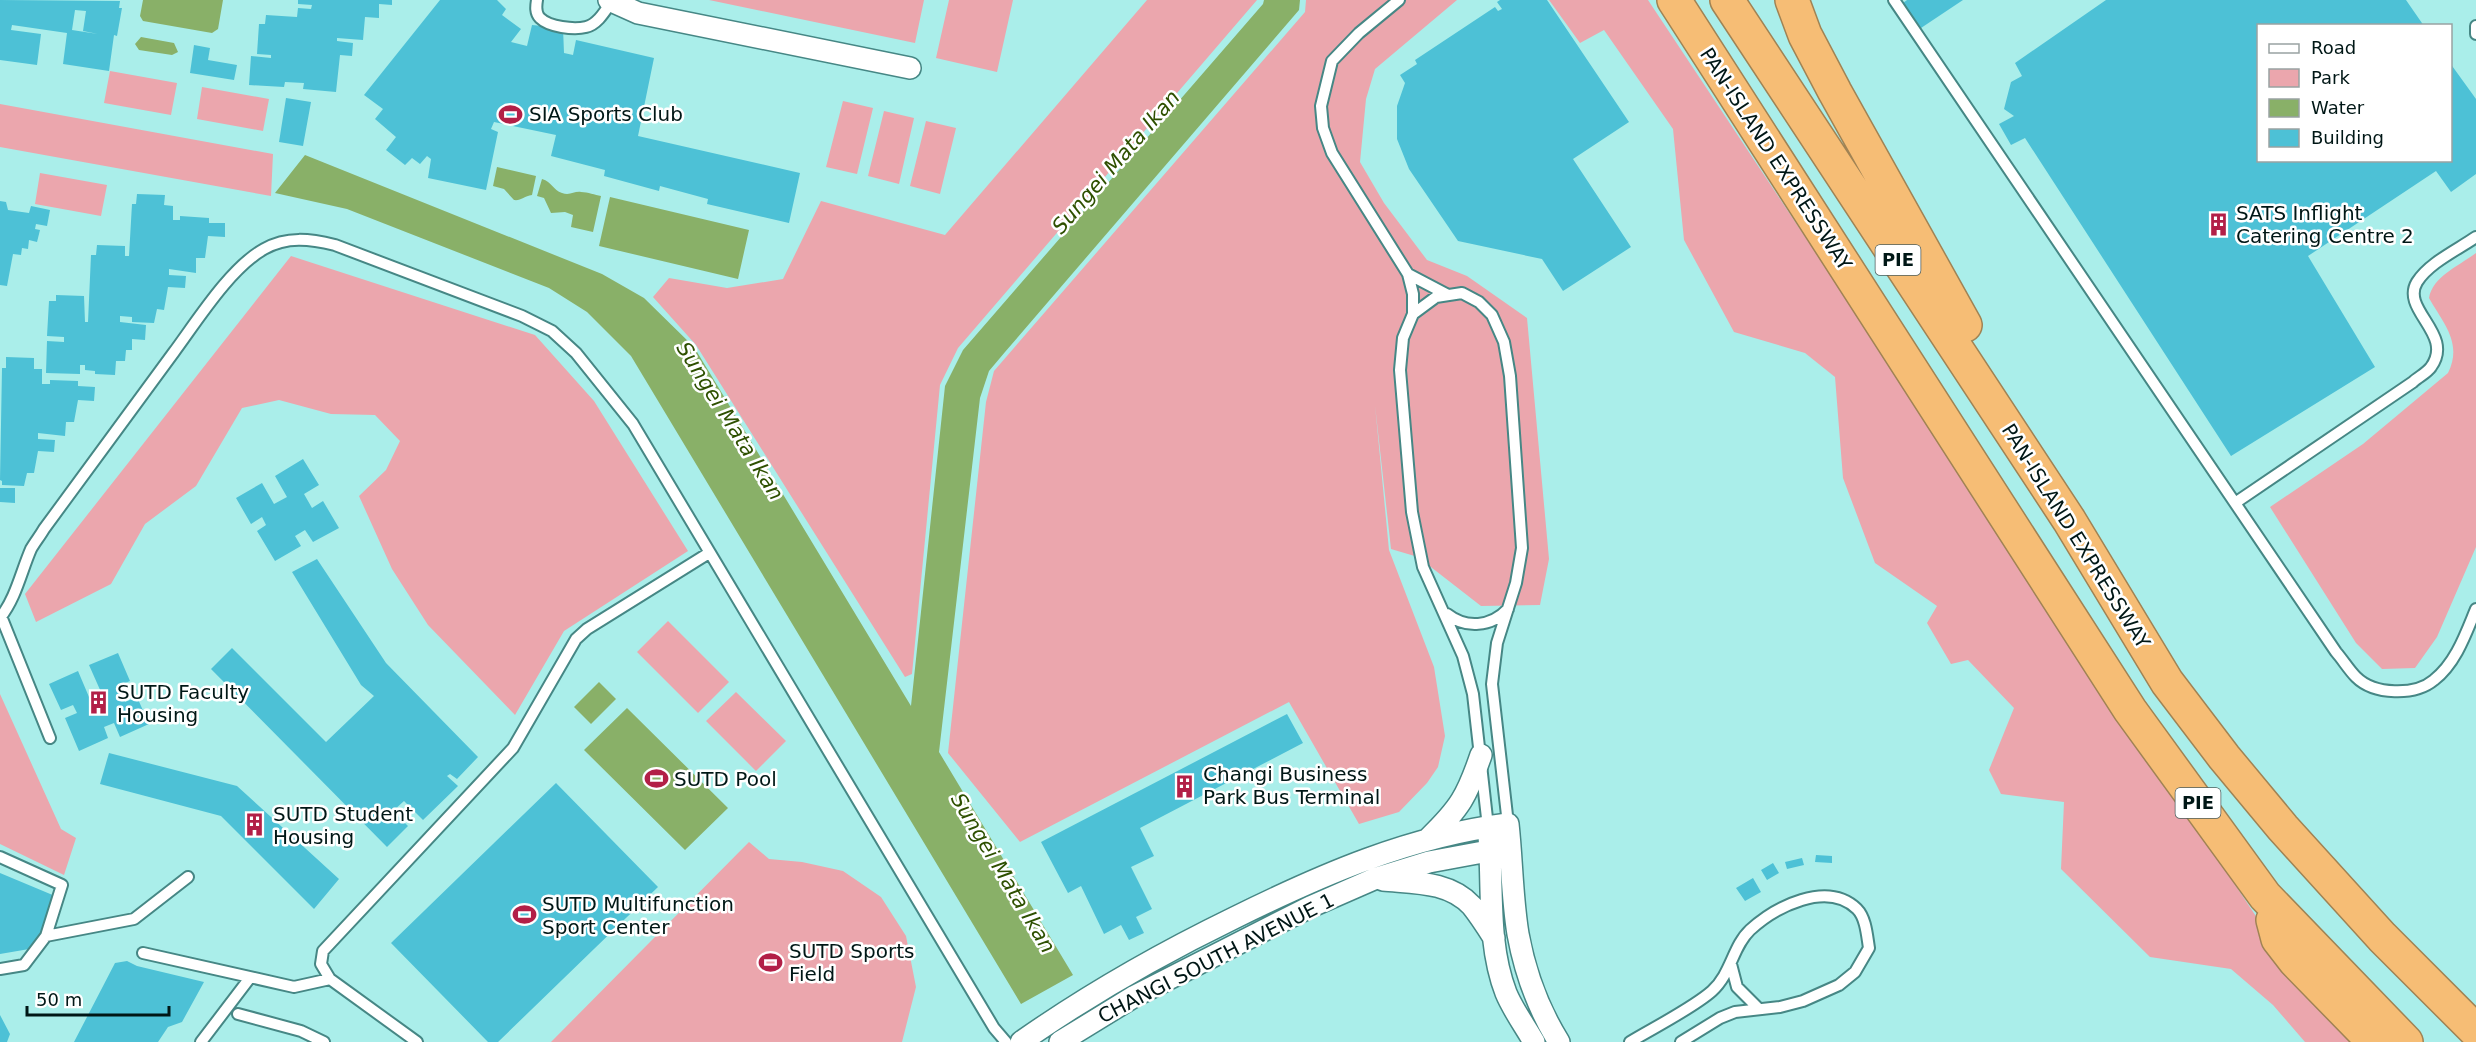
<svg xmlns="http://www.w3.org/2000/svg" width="2476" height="1042" font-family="'DejaVu Sans',sans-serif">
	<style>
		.green { fill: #eba6ad }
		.water { fill: #89b068 }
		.building { fill: #4dc1d6; fill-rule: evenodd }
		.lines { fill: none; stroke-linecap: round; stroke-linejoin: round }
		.service-casing { stroke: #468785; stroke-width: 14 }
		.minor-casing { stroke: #468785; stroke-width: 24 }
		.motorway-casing { stroke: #a08354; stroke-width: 36 }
		.service { stroke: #fff; stroke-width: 10 }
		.minor { stroke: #fff; stroke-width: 21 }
		.motorway { stroke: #f6bd75; stroke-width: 33 }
		.labels { text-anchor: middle; stroke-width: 5; stroke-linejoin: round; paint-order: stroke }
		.shield { fill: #fff; stroke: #4c5d5c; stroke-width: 1.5 }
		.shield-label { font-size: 18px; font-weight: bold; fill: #001716 }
		.poi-label { font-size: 20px; fill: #001716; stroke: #fff; text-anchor: start }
		.street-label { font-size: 20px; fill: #001716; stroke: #fff }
		.water-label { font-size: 21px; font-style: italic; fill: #2e5000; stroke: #fff }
	</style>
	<rect width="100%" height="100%" fill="#aaeeea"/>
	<path class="green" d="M709,0H924L915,43Z
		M949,0H1013L997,72L936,58Z
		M1147,0H1257L958,348L940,385L912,674L905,677L696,345L653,297L669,278L727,288L783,279L821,201L945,235Z
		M1306,0H1457L1375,69L1366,99L1360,162L1384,203L1427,260L1467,276L1527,318L1549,559L1540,605L1481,606L1418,557L1391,549L1375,405L1389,550L1434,667L1445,736L1438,767L1427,783L1399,812L1359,824L1289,702L1020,842L948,753L986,402L994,371L1305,12Z
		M1549,0H1648L2291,969L2366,1042H2305L2273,1005L2231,969L2150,957L2061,869L2064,802L2001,794L1989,770L2014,708L1968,660L1951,664L1927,623L1937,606L1875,563L1843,478L1835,377L1805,353L1734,332L1684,240L1673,129L1604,30L1580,43Z
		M110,71L177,83L171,115L104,103Z
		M202,87L269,99L263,131L197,119Z
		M843,101L873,108L857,174L826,167Z
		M0,104L273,154L271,196L0,147Z
		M884,111L914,118L899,184L868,176Z
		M926,121L956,128L940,194L910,186Z
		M40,173L107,185L101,216L35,204Z
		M2476,253V547L2437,637L2415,668L2382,669L2356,643L2270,507L2363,444L2448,373C2463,343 2443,323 2429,298C2433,276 2459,266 2476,253Z
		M291,256L535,335L594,401L688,551L564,631L515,715L428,625L392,569L359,496L386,470L400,441L375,415L331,414L279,400L242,408L196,486L145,524L111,584L36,622L25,594Z
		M668,621L729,682L698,713L637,652Z
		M736,692L786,741L756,771L706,721Z
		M0,694L61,829L76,838L64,875L0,844Z
		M749,842L769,859L802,862L843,871L881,897L906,936L916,987L902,1042H551Z"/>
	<path class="water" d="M143,0H223L218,29L212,33L143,21L140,16Z
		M1264,0H1300L1299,10L1005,352L989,371L980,398L939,752L1073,975L1021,1004L631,356L587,312L549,288L347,209L275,193L305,155L602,274L644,298L694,347L911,706L945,386L963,350L1263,4Z
		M141,37L174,43L178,52L172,55L139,50L135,44Z
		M497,167L536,176L532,195C524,196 521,201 514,200L504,189L493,186Z
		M542,179C552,182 553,190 562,193C570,196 574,191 581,192C588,192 595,195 601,196L593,232L571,227L573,215L565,212L551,213L544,198L537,196Z
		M610,197L749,230L738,279L599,246Z
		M599,682L616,699L591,724L574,707Z
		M627,708L728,808L685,850L584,750Z"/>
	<path class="building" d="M0,0L120,1L119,8H122L117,36L114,35L109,71L63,64L67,33L12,25L11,30L41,34L37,65L0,60ZM75,10L86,11L83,31L98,34L72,30Z
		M298,0H392V5L379,4V18L365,17L363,40L337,38V41L353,43L352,56L340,55L336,92L303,89L304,83L285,82L284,87L249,85L251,56L271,58V55L257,54L259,24H265L266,15L297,17L298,8L311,9L312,5L298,4Z
		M440,0H497L506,9L502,15L521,29L511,42L527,46L532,25L563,28L564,53L573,55L576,40L654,58L638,136L800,173L789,223L707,204L708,199L660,186L659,191L604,176L605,170L551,156L556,135L494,122L491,129L498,132L486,190L428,178L431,159L427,156L420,164L412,158L405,165L386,150L396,137L375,119L383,109L364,95Z
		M1500,0H1547L1629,122L1573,159L1631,247L1563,291L1542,259L1458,241L1409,169L1397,139V106L1405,83L1400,75L1417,64L1415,60L1495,7L1498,11L1502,9L1497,2Z
		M1907,0H1963L1921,28L1903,3Z
		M2106,0H2406L2424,26H2258V160H2450V63L2476,99V174L2451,192L2436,171L2308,256L2375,367L2231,456L2025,138L2011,145L1999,124L2014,116L2004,109L2011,82L2022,76L2015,63Z
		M194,45L210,48L208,60L237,65L234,80L190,73Z
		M286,98L311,102L303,146L279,142Z
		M137,194L165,195L164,205L173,206V220H180V216L209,218V223H225V237L208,236L205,258H196V273L169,269V275L186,276L185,288L168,287L164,310L157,309L154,323L132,322V317L120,316V322L146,325L145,340L132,339V350H126L125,361H116L115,375L95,374V371L85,370V365H80V374L46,373L47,341L64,342V337L47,336L49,301H56V295L84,296L85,322H88L91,255H96L97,245L125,246V256H129L132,204H136Z
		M0,201L6,202L8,210L29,213L31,206L50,210L47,226L36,224L35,229L40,230L37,242L29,240L28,249L22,248L21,255L13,254L7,286L0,285Z
		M6,357L34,358V369H42V384H50V380L78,381V386L95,387L94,401L78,400L74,422H66L65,436L38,433V439L55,440L54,452L38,451L34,473H27L24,486L2,485V481L0,480L2,368H6Z
		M303,459L319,485L304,494L312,508L323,501L339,528L313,542L305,530L295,536L301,546L275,561L257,531L266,525L262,517L251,524L236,498L262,483L274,504L287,497L275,476Z
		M0,488H15V503L0,502Z
		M317,559L386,663L478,757L457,779L450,774L447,776L458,786L423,820L404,801L393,811L408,826L387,847L211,669L232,648L326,742L374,696L361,685L292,572Z
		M118,653L130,681L118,686L125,702L137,697L149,724L120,737L114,723L104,727L108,738L79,751L65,718L77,713L73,705L61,710L49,684L78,671L89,697L101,692L89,665Z
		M1287,714L1303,743L1140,828L1154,856L1131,867L1152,909L1136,917L1144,933L1129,940L1121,925L1104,934L1081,886L1068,893L1041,842Z
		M109,753L237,786L339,879L314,909L221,816L100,784Z
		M556,783L658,887L498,1042H488L391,943Z
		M1816,855L1832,856V863L1815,862Z
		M1802,858L1804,865L1787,869L1785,862Z
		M1773,863L1779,873L1767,880L1761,870Z
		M0,873L55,896L35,948L0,954Z
		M1753,878L1761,892L1745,901L1736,888Z
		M127,961L137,966L204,982L182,1022L168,1027L158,1042H74L115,963Z
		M0,1015L10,1034L7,1042H0Z"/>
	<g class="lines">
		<defs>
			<path id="service" d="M537,0C536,6 535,13 540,18C549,27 574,30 586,27C598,24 605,11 612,1
				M1399,0L1359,33L1332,61L1321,106L1323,128L1332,153L1408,274L1413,294V314L1403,338L1400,370L1412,512L1423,567L1463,656L1473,694L1488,827
				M1894,0L2336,652C2343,660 2349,670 2356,677C2374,695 2415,696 2434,680C2456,663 2466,633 2476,609
				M2476,26V34
				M1408,274L1448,295
				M1413,314L1436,297L1462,293L1479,302L1492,315L1504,342L1510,376L1522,548L1516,583L1497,643L1492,684L1508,824
				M2235,503L2413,382C2418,377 2427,373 2431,367C2455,334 2400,310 2417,282C2429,263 2457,250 2476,237
				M1447,614C1466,629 1491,627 1508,609
				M1,616L50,738
				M0,618C16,598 21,572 31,549C35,542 40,536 44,529C87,470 131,411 174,352C197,321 230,268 264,249C287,236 310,239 335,245L522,316L552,331L576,353L633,424L994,1028L1006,1042
				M0,857L62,885L46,936L24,965L0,969
				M46,936L134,919L188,877
				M143,953L294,987L330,979
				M1731,964L1737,987L1759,1009
				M238,1014L301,1031L324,1042
				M201,1042L249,979
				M417,1042L330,979L321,964L323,951L513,748L576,639L587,629L709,553
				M1630,1042C1653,1028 1693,1008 1712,991C1731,974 1733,946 1750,930C1775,907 1827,880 1857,909C1866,918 1867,936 1869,948L1855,972L1839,985L1803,1001L1780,1007L1735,1012L1720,1018L1681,1042"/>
			<path id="minor" d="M609,0L638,13L910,68
				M1489,836C1493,888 1487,944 1506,993C1513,1010 1525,1026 1534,1042
				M1429,838C1460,808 1467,796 1481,755
				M1383,880C1414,883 1449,881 1472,906C1480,916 1487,927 1494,938
				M1021,1042C1088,995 1160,954 1234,918C1321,875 1410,836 1508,824C1512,860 1512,898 1518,934C1525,972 1539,1010 1559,1042
				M1060,1042L1135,996L1310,907L1374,879L1429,862L1510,847"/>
			<path id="motorway" d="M1674,0L2130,710L2265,896L2406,1042
				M1727,0L2069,520L2167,682L2224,757L2283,828L2382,937L2476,1031
				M1792,0L1805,35L1835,92L1965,325
				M2273,920L2278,939L2295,961L2374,1042"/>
		</defs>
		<use href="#service" class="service-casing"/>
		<use href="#minor" class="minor-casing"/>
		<use href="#motorway" class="motorway-casing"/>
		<use href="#service" class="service"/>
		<use href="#minor" class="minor"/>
		<use href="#motorway" class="motorway"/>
	</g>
	<defs>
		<symbol id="stadium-bare" viewBox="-9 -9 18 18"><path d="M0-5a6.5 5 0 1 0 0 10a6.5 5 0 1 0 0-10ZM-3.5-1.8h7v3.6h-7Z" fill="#b21f47" stroke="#fff" stroke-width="2.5" paint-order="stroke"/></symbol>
		<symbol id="building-bare" viewBox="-9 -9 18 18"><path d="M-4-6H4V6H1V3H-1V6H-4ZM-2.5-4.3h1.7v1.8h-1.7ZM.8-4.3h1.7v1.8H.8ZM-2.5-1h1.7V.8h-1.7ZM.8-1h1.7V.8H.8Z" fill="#b21f47" stroke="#fff" stroke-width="2.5" paint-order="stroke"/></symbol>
	</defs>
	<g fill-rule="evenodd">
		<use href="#stadium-bare" x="494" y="98" width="33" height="33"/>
		<use href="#building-bare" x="2202" y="208" width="33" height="33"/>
		<use href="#building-bare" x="82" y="686" width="33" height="33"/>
		<use href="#stadium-bare" x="640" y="762" width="33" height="33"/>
		<use href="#building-bare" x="1168" y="770" width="33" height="33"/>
		<use href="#building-bare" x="238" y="808" width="33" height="33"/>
		<use href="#stadium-bare" x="508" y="898" width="33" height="33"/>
		<use href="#stadium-bare" x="754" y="946" width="33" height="33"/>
	</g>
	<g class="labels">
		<g class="shield">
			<rect x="1875.5" y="245" width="45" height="30" rx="4.5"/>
			<rect x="2175.5" y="788" width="45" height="30" rx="4.5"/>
		</g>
		<g class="shield-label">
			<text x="1898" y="266">PIE</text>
			<text x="2198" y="809">PIE</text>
		</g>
		<g class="poi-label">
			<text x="529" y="121">SIA Sports Club</text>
			<text x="2236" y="220">SATS Inflight<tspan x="2236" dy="23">Catering Centre 2</tspan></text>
			<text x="117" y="699">SUTD Faculty<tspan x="117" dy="23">Housing</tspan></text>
			<text x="1203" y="781">Changi Business<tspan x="1203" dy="23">Park Bus Terminal</tspan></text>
			<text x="674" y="786">SUTD Pool</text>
			<text x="273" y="821">SUTD Student<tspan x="273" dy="23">Housing</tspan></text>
			<text x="542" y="911">SUTD Multifunction<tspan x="542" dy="23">Sport Center</tspan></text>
			<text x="789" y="958">SUTD Sports<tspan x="789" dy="23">Field</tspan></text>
		</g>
		<g class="street-label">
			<text transform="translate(1776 159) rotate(57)" y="7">PAN-ISLAND EXPRESSWAY</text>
			<text transform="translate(2076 536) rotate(58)" y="7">PAN-ISLAND EXPRESSWAY</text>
			<text transform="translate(1216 958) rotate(-27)" y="7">CHANGI SOUTH AVENUE 1</text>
		</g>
		<g class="water-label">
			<text transform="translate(1116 162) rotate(-49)" y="7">Sungei Mata Ikan</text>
			<text transform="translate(730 421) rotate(58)" y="7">Sungei Mata Ikan</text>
			<text transform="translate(1003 873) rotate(59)" y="7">Sungei Mata Ikan</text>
		</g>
	</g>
	<rect x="2257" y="24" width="195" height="138" fill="#ffffff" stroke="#99a2a2" stroke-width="1.5"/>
	<rect x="2269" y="44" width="30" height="9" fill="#ffffff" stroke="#99a2a2" stroke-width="1.5"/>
	<text x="2311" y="54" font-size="18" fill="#001716">Road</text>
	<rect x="2269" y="69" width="30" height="18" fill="#eba6ad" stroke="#99a2a2" stroke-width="1.5"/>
	<text x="2311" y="84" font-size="18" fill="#001716">Park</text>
	<rect x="2269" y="99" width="30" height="18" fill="#89b068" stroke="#99a2a2" stroke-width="1.5"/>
	<text x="2311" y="114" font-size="18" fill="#001716">Water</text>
	<rect x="2269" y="129" width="30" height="18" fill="#4dc1d6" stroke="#99a2a2" stroke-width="1.5"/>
	<text x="2311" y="144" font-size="18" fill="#001716">Building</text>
	<path d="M27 1006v9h142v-9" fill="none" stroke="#001716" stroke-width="3"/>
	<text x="36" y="1006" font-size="18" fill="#001716" stroke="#ffffff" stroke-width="4.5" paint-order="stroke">50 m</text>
</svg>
